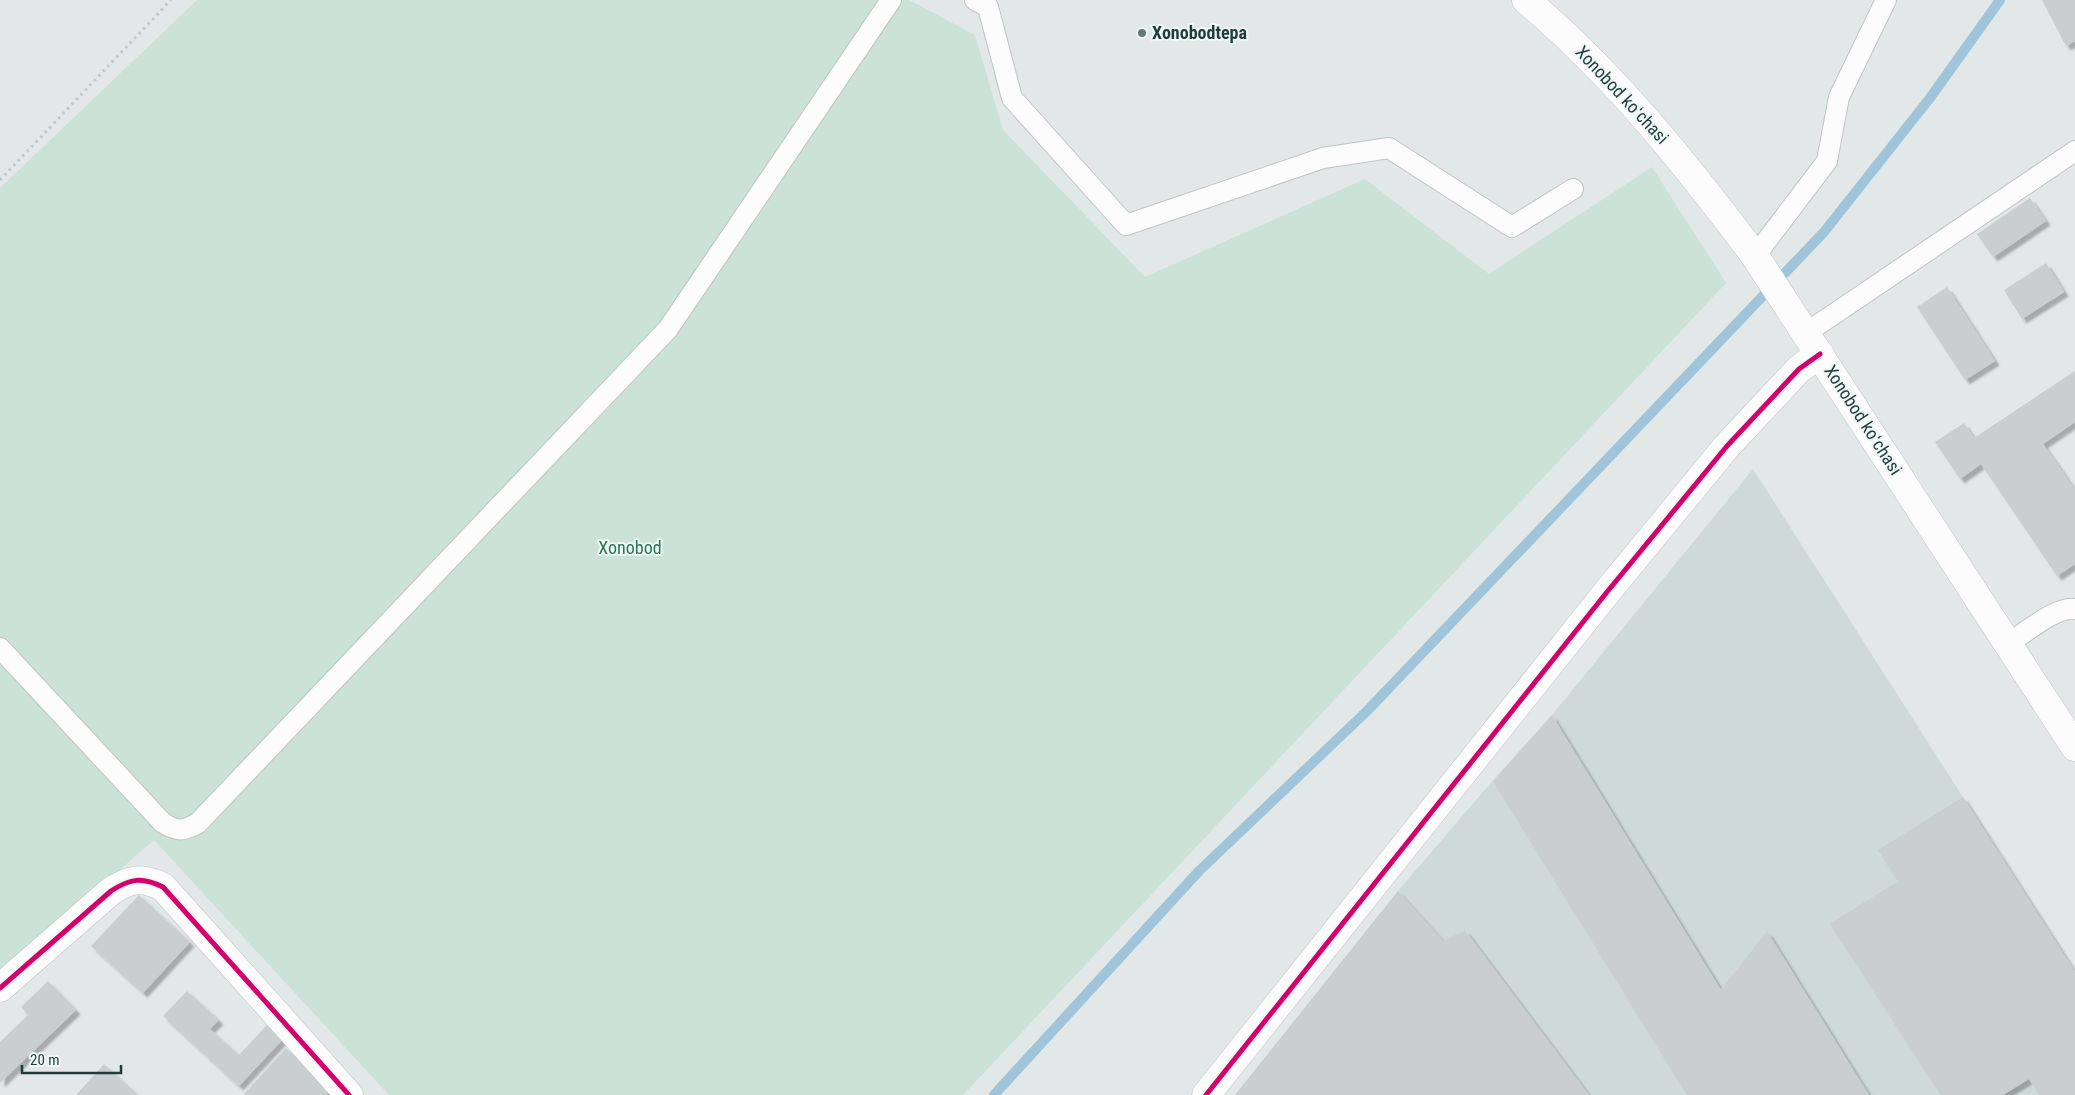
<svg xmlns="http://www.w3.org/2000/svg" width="2075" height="1095" font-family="'Roboto Condensed',sans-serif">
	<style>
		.built { fill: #cfdad8 }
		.green { fill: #cae2d7 }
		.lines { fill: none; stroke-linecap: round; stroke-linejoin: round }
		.stream { stroke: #a0c4da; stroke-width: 10 }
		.building { fill: #c9cfce; filter: url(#shadow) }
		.lane-casing { stroke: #bfc5c4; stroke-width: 22 }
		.street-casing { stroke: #bfc5c4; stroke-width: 29 }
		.secondary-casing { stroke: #bec6c5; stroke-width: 29 }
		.path { stroke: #bfc8c7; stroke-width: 3; stroke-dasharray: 2.5 4; stroke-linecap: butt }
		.lane { stroke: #fbfcfb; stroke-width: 20 }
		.street { stroke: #fbfcfb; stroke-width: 28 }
		.secondary { stroke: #fbfcfb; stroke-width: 28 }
		.cycleway-casing { stroke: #f0f8f6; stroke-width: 8 }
		.cycleway { stroke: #d6006c; stroke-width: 5 }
		.poi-dot { fill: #637877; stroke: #f0f8f6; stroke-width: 2 }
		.labels { text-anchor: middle; stroke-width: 4; stroke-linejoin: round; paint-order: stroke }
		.poi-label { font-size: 18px; font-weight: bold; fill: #1f3c3b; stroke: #f0f8f6; text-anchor: start }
		.street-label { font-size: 18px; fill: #1f3c3b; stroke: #f0f8f6 }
		.park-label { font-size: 18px; fill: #287558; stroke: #f0f8f6 }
	</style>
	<defs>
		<filter id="shadow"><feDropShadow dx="4.5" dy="4.5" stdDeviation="1" flood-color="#0004"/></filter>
	</defs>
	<rect width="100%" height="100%" fill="#e2e8e7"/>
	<path class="built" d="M1753,469L2075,972V1095H1235L1398,891L1488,786L1552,715Z"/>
	<path class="green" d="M197,0H909L975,35L1003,130L1145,277L1365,179L1489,274L1652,167L1726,283L963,1095H389L154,840L0,974V188Z"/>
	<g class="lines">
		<path class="stream" d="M994,1095L1199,871L1367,711L1824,232L1930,98L2000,0"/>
	</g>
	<path class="building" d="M2042,0H2075V41L2066,46Z
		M2030,198L2046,221L1993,257L1977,234Z
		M2046,263L2064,292L2022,319L2004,290Z
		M1947,287L1995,361L1965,380L1917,307Z
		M2075,371V422L2043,444L2075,490V564L2057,576L1981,464L1960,479L1935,442L1964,423L1974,438Z
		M1552,715L1721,990L1767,931L1869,1095H1687L1493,781Z
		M1963,797L2075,972V1095H2039L2029,1079L2003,1095H1941L1830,924L1898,881L1878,850Z
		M1398,891L1443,941L1465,930L1589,1095H1235Z
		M139,895L190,942L143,993L91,946Z
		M48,981L76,1010L0,1083V1042L28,1015L21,1007Z
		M187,991L219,1020L210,1029L239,1055L267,1025L283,1039L239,1086L163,1016Z
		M286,1048L331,1089L326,1095H245L244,1094Z
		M104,1064L138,1095H76Z"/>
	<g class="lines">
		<defs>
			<path id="lane" d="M975,0L988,7L1012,98L1126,225L1323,158L1389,148L1512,227L1573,189
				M1755,256L1827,161L1839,97L1886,0
				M1806,333L2075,151
				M2008,644C2025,633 2056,606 2075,609
				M0,648L163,823C178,832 184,831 198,823L668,329L891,0"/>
			<path id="street" d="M0,988L111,891C131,878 142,877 163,887L349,1095
				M1206,1095L1607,592L1727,446L1799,369L1820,354"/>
			<path id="secondary" d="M1526,0C1615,75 1685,163 1755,256L2075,747"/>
		</defs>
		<use href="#lane" class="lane-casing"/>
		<use href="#street" class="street-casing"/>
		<use href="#secondary" class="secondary-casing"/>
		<path class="path" d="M0,180L171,0"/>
		<use href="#lane" class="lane"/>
		<use href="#street" class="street"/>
		<use href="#secondary" class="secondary"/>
		<defs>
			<path id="cycleway" d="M0,988L111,891C131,878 142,877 163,887L349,1095
				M1206,1095L1607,592L1727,446L1799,369L1820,354"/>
		</defs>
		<use href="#cycleway" class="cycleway-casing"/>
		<use href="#cycleway" class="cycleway"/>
	</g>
	<circle class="poi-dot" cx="1142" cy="33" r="5"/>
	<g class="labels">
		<g class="poi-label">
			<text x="1152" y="39">Xonobodtepa</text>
		</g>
		<g class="street-label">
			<text transform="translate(1622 95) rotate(47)" y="6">Xonobod koʻchasi</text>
			<text transform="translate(1863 420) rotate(57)" y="6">Xonobod koʻchasi</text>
		</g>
		<g class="park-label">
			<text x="630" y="554">Xonobod</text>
		</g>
	</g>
	<path d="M22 1065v8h99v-8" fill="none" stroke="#1f3c3b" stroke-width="2.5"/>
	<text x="30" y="1065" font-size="15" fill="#1f3c3b" stroke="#f0f8f6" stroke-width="4" paint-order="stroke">20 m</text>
</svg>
